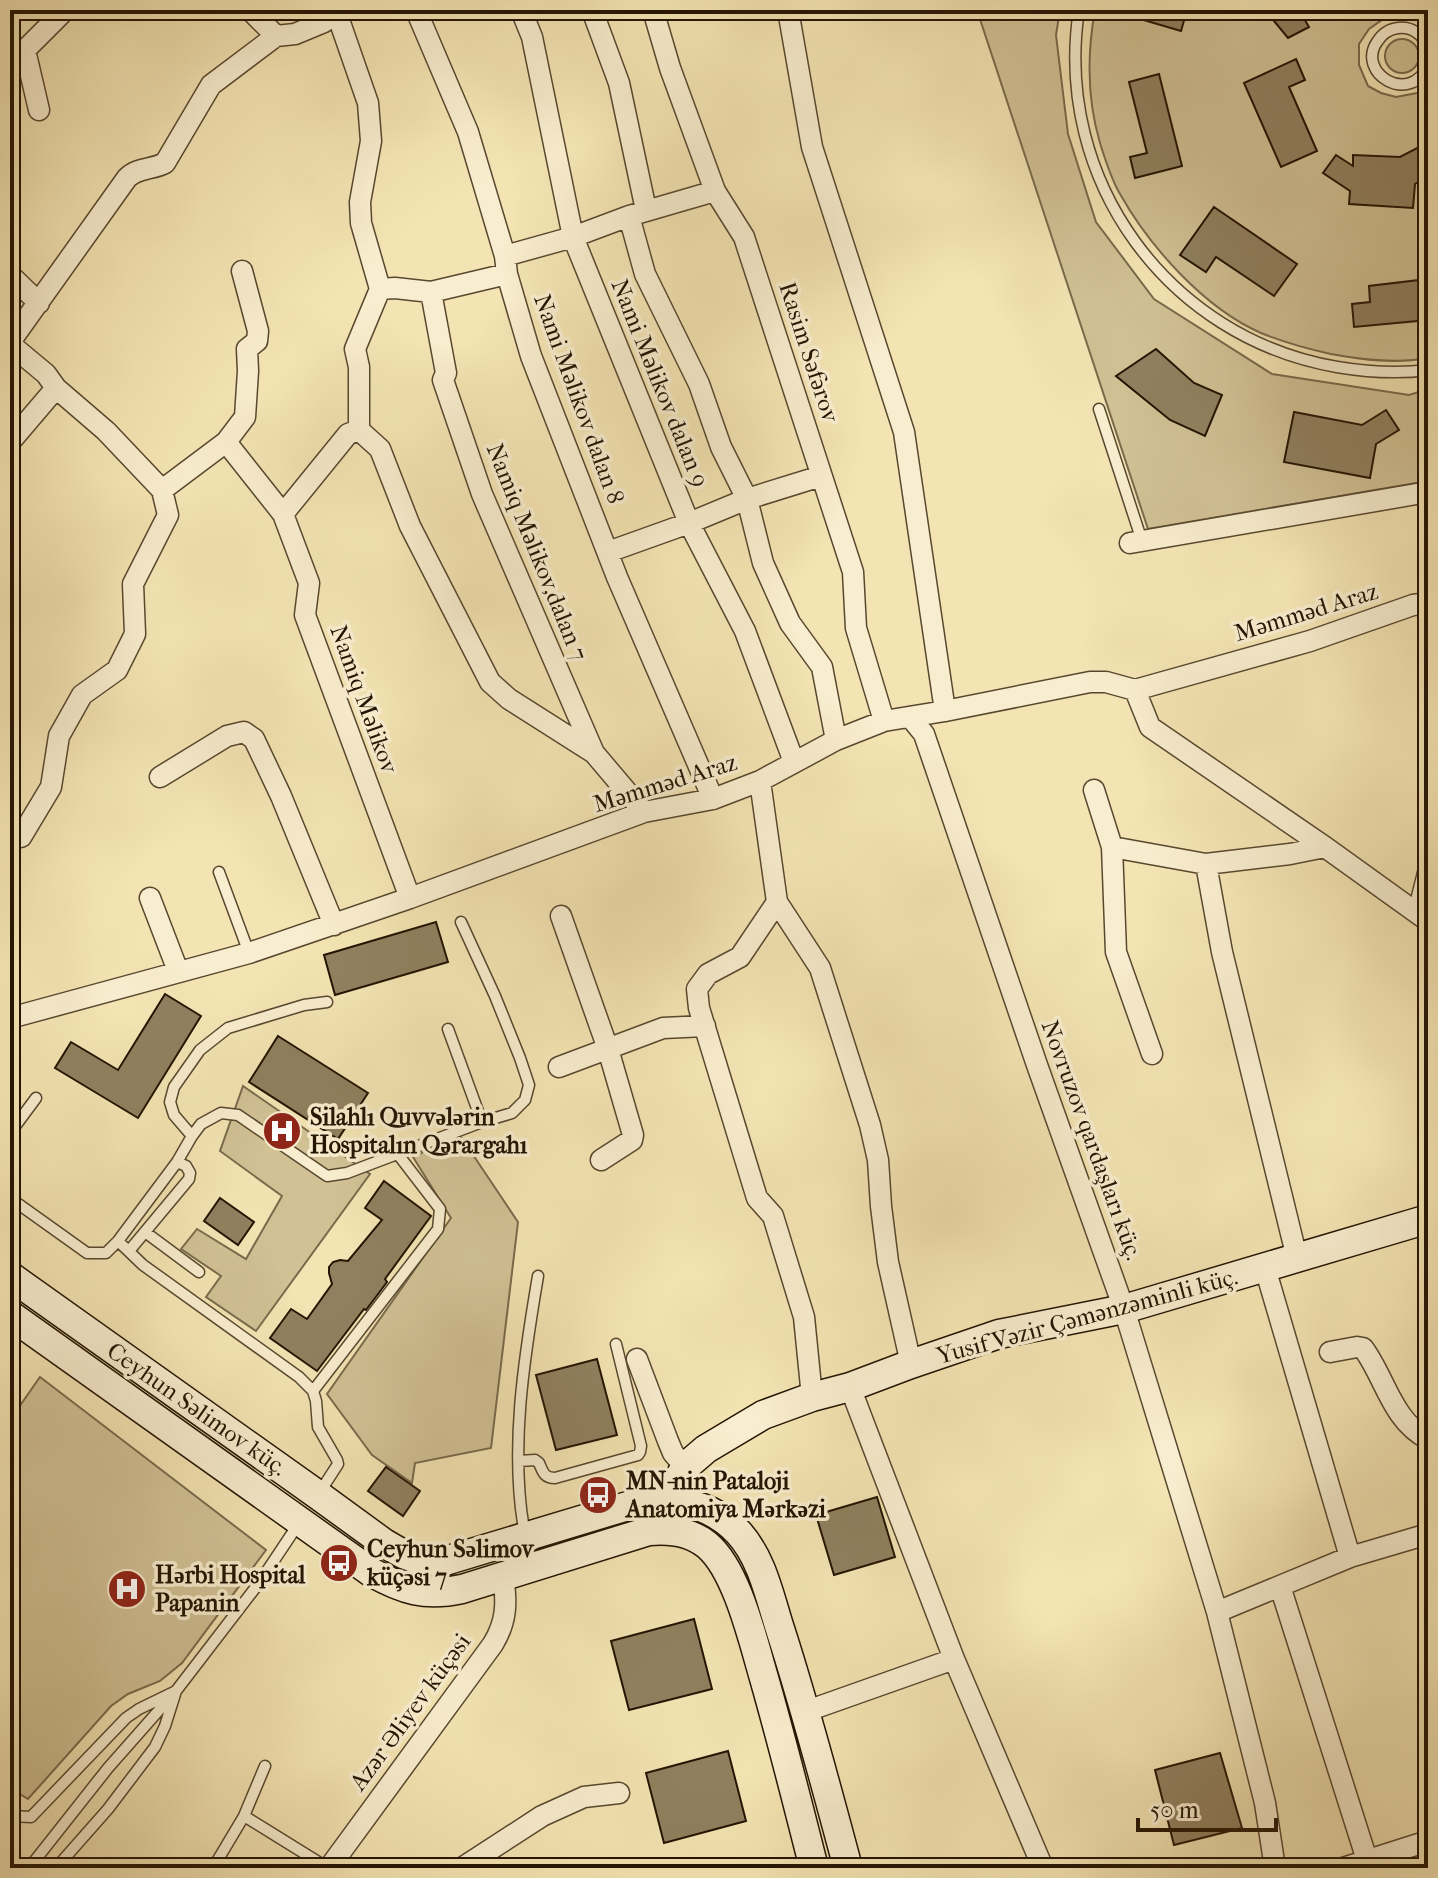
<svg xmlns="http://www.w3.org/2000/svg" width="1438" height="1878" font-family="'IM FELL French Canon',serif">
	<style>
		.green { fill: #d1c195; stroke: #7a6a4c; stroke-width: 2 }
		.building { fill: #90805f; stroke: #241403; stroke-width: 2 }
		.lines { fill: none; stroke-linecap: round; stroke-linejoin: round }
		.service-casing { stroke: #58482f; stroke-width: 13 }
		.minor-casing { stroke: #58482f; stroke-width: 23 }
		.secondary-casing { stroke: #241403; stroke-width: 31 }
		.service { stroke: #f8edce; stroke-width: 10 }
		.minor { stroke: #f8edce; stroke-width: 20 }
		.secondary { stroke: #f8edce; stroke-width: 28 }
		.labels { text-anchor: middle; stroke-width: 7; stroke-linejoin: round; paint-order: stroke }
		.street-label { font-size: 24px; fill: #241403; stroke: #f8edce }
		.poi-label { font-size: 24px; font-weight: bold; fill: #241403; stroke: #f8edce; text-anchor: start }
	</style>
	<rect width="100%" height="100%" fill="#f4e4b3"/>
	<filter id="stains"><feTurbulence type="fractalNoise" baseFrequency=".0025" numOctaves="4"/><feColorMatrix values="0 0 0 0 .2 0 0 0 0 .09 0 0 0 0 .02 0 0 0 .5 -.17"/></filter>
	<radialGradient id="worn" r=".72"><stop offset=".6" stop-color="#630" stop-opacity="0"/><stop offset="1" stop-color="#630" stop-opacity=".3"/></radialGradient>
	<path class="green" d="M977,10H1060L1056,35L1068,134L1096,222L1154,299L1272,374L1409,395L1428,389V481L1148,529Z
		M1095,10H1408V17L1382,20L1369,29L1359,44V65L1368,86L1381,93L1396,97L1417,93L1428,84V358C1396,364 1363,360 1331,354C1308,349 1283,342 1261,333C1204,308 1150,247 1120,194C1111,179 1105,159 1100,143C1087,99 1087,54 1095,10Z
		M1385 56a17 17 0 1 1 34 0a17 17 0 1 1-34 0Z
		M243,1086L370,1174L256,1331L206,1297L221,1276L181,1249L197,1229L246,1259L282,1196L220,1151Z
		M459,1134L518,1222L491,1448L415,1463L412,1483L372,1455L327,1394L451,1218L413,1157Z
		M40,1377L266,1550L182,1663L160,1681L128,1694L111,1706L28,1799L10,1788V1420Z"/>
	<path class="building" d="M1123,10H1187L1181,31L1123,14Z
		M1265,10H1299L1309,27L1288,38Z
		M1296,59L1305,80L1289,87L1317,151L1281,167L1244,83Z
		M1159,74L1182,166L1135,178L1130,157L1147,153L1129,82Z
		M1423,145L1428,154V176L1415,184L1413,208L1349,204L1350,191L1323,173L1336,155L1353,166V155L1400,157Z
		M1214,207L1297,264L1274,296L1216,257L1206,272L1180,255Z
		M1428,279V320L1354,327L1352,304L1370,302L1369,286Z
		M1156,349L1194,383L1222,395L1205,436L1170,420L1116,376Z
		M1386,410L1399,430L1376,444L1370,478L1284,462L1294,412L1362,425Z
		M436,922L448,962L335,995L324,955Z
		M165,994L201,1016L138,1118L55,1068L71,1042L118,1070Z
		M278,1036L368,1093L338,1139L249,1082Z
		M384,1181L431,1216L385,1279L387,1282L366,1310L364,1309L317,1371L270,1338L291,1309L307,1319L332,1284L329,1273V1267L333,1262L340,1260L348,1261L382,1220L365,1208Z
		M220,1198L254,1222L238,1245L204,1221Z
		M597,1359L617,1435L556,1450L536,1375Z
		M386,1467L420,1491L403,1516L368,1491Z
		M877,1497L895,1557L834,1575L816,1515Z
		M694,1619L712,1689L629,1710L611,1641Z
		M728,1751L746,1821L664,1843L646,1773Z
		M1220,1753L1242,1828L1174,1845L1155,1770Z"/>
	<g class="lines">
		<defs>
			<path id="service" d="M1079,10C1053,180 1168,338 1337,367C1367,372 1398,374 1428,370
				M1428,46C1422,35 1412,26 1398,28C1389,29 1382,34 1377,42C1356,73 1409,106 1428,66
				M1099,409L1142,541
				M219,872L249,953
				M448,1029L482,1122
				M10,1133L36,1098
				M192,1136L174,1115L170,1102L174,1087L200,1050L228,1028L304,1005L327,1002
				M10,1198L87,1253H106L118,1241L177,1162L192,1136L201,1124L221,1113L238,1115L327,1176L347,1173L482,1122L512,1113L525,1100L529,1085L520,1058L495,996L461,922
				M145,1232L199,1272
				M118,1241L143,1265L299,1377L313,1391L316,1401L318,1427L337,1460L338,1464L318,1495
				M129,1251L189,1179L190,1173L186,1166L177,1162
				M313,1391L438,1229L440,1209L397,1153
				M519,1461L535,1460L539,1463C543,1472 544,1478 555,1478L638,1455L640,1452L641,1446L616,1344
				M525,1535C509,1452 524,1358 538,1276
				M10,1816L31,1817L126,1718L139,1709L176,1691L259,1583L299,1523
				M244,1816L328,1868
				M29,1868L108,1768L176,1691L165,1726L155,1747L108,1809L56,1868
				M213,1868L244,1816L265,1766"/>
			<path id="minor" d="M250,10L276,36
				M416,10L468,132L505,256L507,274L531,356L617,577L713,799
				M521,10L532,37L573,237L689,523L745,631L794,762
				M592,10L619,83L646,210
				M653,10L670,68L715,191L744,237L853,572L856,628L884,721
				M788,10L812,147L904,432L945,711
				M336,11L368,103L371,141L360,202L361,223L380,289
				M39,110L25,50L65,10
				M629,216L645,274L699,384L721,447L747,499L763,563L790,623L822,667L836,740
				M505,256L573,237L629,216L715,191
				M10,275L39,303
				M431,292L446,373L443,380L482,494L594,753L644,812
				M10,342L127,178C138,167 152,170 165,163L211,85L276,36L295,34L324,22L337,10
				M10,344L46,374L56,388L106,431L162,490L226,442L283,514L309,583L305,615L410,898
				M359,430L380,449L410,526L490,682L509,699L594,753
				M10,442L56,388
				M226,442L245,417L248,371L247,349L257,341L258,331L242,271
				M283,514L348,434L359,430V367L355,349L380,289L395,288L431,292L507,274
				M1130,543L1428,492
				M608,552L689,523L747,499L821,476
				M1135,690L1150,727L1325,847L1428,921
				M910,717L924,734L1037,1065L1124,1309L1217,1612L1265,1803L1275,1868
				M160,777L227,736L244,732L254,739L281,796L334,925
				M760,781L777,902L820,968L870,1125L878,1160L881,1206L888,1262L911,1364
				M1094,790L1112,847
				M10,823L21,837L51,787L59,736L82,695L117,670L135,634L133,584L168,515L162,490
				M1206,864L1222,952L1297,1258
				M150,898L178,971
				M777,902L740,957L708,974L697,989L699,1008L757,1198L773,1216L804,1317L812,1397
				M1418,913L1428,873
				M561,916L608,1049L633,1135L632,1140L601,1160
				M10,1018L249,953L410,898L644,812L713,799L760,781L836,740L884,721L945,711L1090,682H1106L1135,690L1310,641L1413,605L1428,603
				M1152,1054L1116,952L1112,847L1206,864L1290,854L1325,847
				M559,1067L663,1028L705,1026
				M1265,1268L1350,1557
				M1330,1352L1357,1347L1363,1348C1385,1377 1392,1421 1428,1439
				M637,1359L668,1441L673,1453L685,1467
				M850,1387L954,1659L1043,1868
				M1280,1586L1367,1860
				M1217,1612L1350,1557L1428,1534
				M807,1711L954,1659
				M329,1868L493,1644C507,1621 507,1602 503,1576
				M462,1868L542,1816L584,1797L619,1793
				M1343,1868L1428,1841"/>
			<path id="secondary" d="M10,1276L318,1495L384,1543L403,1554L420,1560L445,1561L631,1505C671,1498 708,1500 738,1532C763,1559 770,1599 781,1632C806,1710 827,1789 848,1868
				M10,1315L371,1572C403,1590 425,1597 462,1589L649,1531C670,1529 690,1531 707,1545C737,1570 753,1641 764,1678C782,1741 798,1805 814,1868
				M670,1519L672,1500L677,1482L685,1467L706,1449L763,1415L812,1397L850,1387L911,1364L999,1334L1124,1309L1428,1219"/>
		</defs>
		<use href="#service" class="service-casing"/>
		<use href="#minor" class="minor-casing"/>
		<use href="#secondary" class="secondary-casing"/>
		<use href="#service" class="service"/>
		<use href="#minor" class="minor"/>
		<use href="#secondary" class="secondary"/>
	</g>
	<defs>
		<symbol id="hospital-disc" viewBox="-11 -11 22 22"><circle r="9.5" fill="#8f2418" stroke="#f8edce"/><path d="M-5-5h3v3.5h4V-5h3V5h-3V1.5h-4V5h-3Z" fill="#fff"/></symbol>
		<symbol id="bus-disc" viewBox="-11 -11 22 22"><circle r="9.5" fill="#8f2418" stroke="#f8edce"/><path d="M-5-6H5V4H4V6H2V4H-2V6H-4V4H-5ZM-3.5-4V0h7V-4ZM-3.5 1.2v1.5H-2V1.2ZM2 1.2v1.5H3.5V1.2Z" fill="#fff"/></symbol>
	</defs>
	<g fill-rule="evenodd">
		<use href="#hospital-disc" x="260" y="1109" width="44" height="44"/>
		<use href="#bus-disc" x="576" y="1473" width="44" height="44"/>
		<use href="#bus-disc" x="317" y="1541" width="44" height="44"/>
		<use href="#hospital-disc" x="105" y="1567" width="44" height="44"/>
	</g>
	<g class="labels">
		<g class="street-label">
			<text transform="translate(809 352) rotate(72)" y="8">Rasim Səfərov</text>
			<text transform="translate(660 383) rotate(68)" y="8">Nami Məlikov dalan 9</text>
			<text transform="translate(579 399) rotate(70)" y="8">Nami Məlikov dalan 8</text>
			<text transform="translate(537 552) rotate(68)" y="8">Namiq Məlikov,dalan 7</text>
			<text transform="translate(1306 612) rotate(-17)" y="8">Məmməd Araz</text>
			<text transform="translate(364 699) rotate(70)" y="8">Namiq Məlikov</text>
			<text transform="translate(665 783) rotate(-17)" y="8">Məmməd Araz</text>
			<text transform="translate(1092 1140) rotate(70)" y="8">Novruzov qardaşları küç.</text>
			<text transform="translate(1087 1316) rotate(-15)" y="8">Yusif Vəzir Çəmənzəminli küç.</text>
			<text transform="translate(197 1409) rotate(35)" y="8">Ceyhun Səlimov küç.</text>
			<text transform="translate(410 1712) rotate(-54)" y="8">Azər Əliyev küçəsi</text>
		</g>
		<g class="poi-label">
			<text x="310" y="1125">Silahlı Quvvələrin<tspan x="310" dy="28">Hospitalın Qərargahı</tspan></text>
			<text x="626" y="1489">MN-nin Pataloji<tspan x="626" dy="28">Anatomiya Mərkəzi</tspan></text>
			<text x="367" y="1557">Ceyhun Səlimov<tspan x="367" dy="28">küçəsi 7</tspan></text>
			<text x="155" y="1583">Hərbi Hospital<tspan x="155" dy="28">Papanin</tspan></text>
		</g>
	</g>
	<rect width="1438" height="1878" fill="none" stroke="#f4e4b3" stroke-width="40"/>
	<rect x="12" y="12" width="1414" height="1854" fill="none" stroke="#241403" stroke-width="4"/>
	<rect x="20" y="20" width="1398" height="1838" fill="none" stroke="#241403" stroke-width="2"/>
	<path d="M1138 1818v12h138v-12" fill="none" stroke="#241403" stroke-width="4"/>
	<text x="1150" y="1818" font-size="24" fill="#241403" stroke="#f8edce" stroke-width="6" paint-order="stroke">50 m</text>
	<rect width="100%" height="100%" filter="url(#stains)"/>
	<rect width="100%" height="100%" fill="url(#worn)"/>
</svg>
